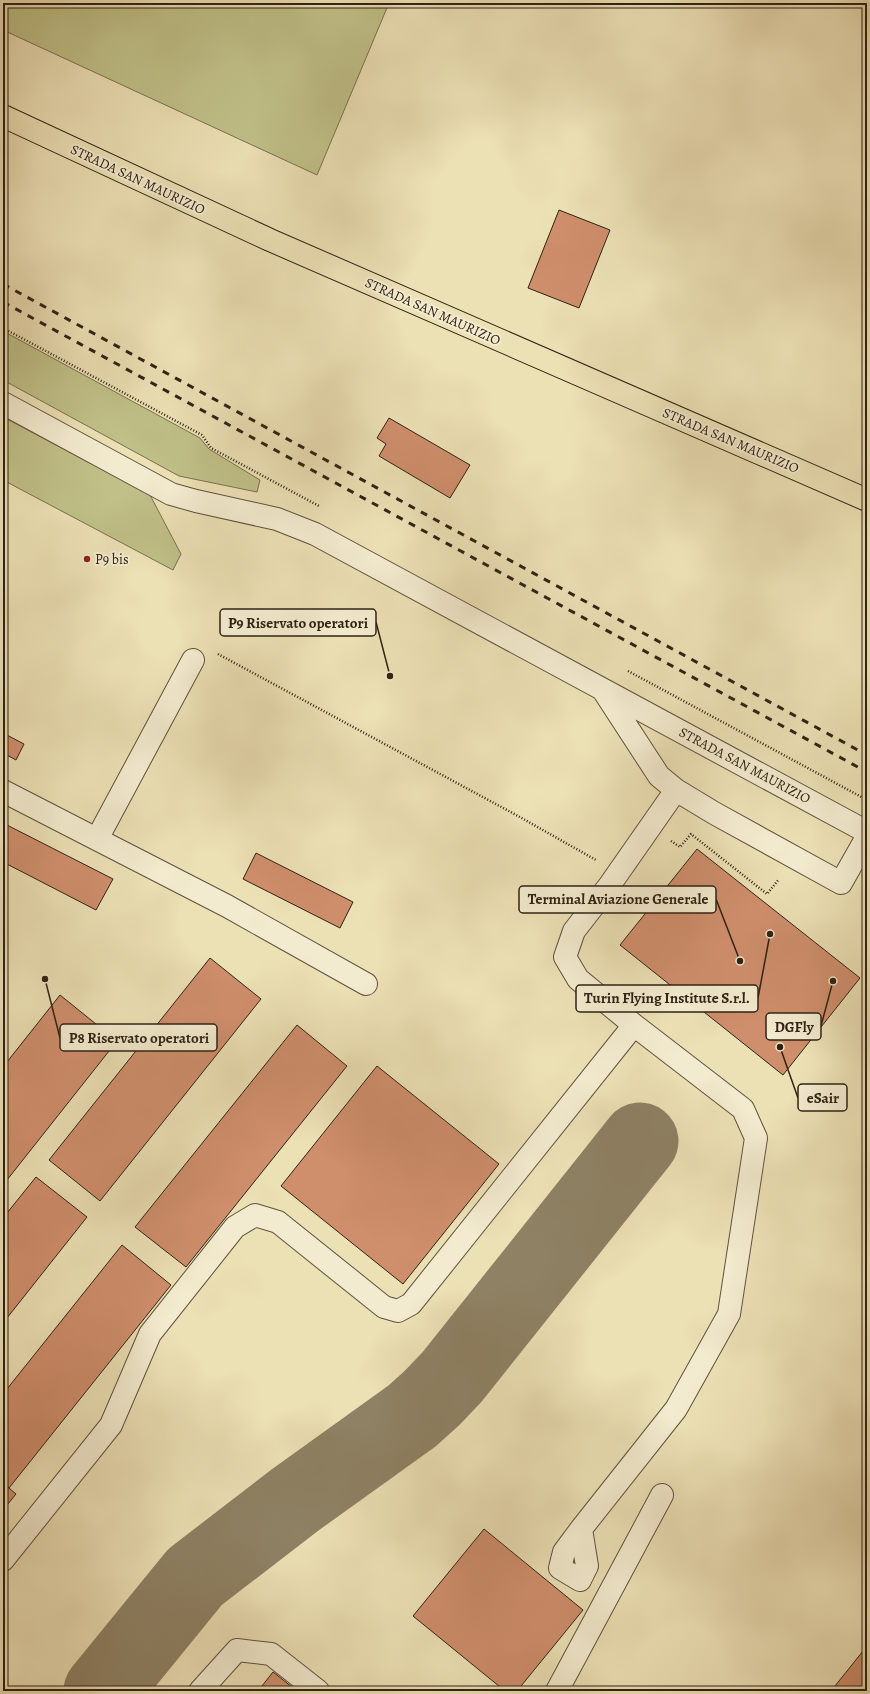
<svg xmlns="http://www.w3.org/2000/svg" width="870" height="1694" font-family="Alegreya,serif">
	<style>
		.green { fill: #c0c088; stroke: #78714e }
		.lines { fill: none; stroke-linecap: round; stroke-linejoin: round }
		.taxiway { stroke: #8e8164; stroke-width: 77 }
		.building { fill: #cf8e6c; stroke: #2f2213 }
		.minor-casing { stroke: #5e523c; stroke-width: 24 }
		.major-casing { stroke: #2f2213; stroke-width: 24 }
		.path { stroke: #2f2213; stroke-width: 2.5; stroke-dasharray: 1 2; stroke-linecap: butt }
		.minor { stroke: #f3ebcf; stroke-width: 22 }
		.major { stroke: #ece0b5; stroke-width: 22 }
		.rail { stroke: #2f2213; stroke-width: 3; stroke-dasharray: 7 7; stroke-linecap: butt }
		.poi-dot { fill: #8f2418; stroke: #f3ebcf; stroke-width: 1.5 }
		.labels { text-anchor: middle; stroke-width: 4; stroke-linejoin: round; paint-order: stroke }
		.street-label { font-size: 14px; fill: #2f2213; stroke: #f3ebcf }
		.poi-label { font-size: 14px; fill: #2f2213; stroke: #f3ebcf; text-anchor: start }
		.leader { fill: none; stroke: #2f2213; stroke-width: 1.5 }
		.callout-dot { fill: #2f2213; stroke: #f3ebcf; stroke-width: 1.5 }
		.callout { fill: #f3ebcf; stroke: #2f2213; stroke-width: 1.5 }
		.callout-label { font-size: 15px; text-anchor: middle; font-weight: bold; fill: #2f2213 }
	</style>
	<rect width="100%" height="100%" fill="#ece0b5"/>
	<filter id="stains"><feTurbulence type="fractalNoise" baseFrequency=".005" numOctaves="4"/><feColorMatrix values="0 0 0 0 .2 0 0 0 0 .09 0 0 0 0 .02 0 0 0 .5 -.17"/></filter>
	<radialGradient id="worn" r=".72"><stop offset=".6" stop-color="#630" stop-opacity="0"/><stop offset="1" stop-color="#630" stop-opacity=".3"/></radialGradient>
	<path class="green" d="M3,3H389L317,175L3,30Z
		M3,331L200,438L209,449L260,480L257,492L179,476L3,380Z
		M3,417L150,495L181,554L173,570L3,480Z"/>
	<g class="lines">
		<path class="taxiway" d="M102,1691L195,1577L295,1500L412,1416L432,1398L452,1377L640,1141"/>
	</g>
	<path class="building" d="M559,210L610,230L579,308L528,288Z
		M389,418L470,465L450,498L379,456L386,444L377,438Z
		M3,733L24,744L16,760L3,753Z
		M3,823L113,879L96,910L3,862Z
		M697,849L860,978L783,1075L620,945Z
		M256,853L353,902L340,928L243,879Z
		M210,958L261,999L100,1201L49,1160Z
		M60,995L117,1041L3,1185V1067Z
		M297,1025L347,1066L186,1267L135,1227Z
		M377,1066L499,1164L403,1284L281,1186Z
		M36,1177L87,1217L3,1323V1218Z
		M122,1245L171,1285L9,1488L3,1483V1394Z
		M3,1483L16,1494L3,1510Z
		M484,1529L583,1610L517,1691H505L413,1616Z
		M867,1646V1691H831Z
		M273,1672L297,1691H258Z"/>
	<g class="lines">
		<defs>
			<path id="minor" d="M3,403L171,494L196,501L277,519L315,534L867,832
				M603,690L659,776L676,790L714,813L841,883L867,837
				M3,791L227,906L366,984
				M97,839L193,660
				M634,1025L578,979L565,957L574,931L609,886L676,790
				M3,1560L111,1425L150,1334L235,1227L255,1215L278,1222L384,1307L398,1311L411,1304L634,1025L743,1109L756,1138L729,1314L676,1409L581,1529L564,1552L560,1568L580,1580L587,1566L581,1529
				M200,1691L237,1650L271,1654L318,1691
				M557,1691L662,1495"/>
			<path id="major" d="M3,116L270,240L867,500"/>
		</defs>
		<use href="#minor" class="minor-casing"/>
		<use href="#major" class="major-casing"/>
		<path class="path" d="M3,328L202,435L211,448L319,506
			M218,654L518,816L596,860
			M628,671L867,800
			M671,841L680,847L691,834L767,894L779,879"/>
		<use href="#minor" class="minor"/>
		<use href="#major" class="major"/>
		<path class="rail" d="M3,284L867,755
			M3,302L867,772"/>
	</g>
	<circle class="poi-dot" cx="87" cy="559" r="4"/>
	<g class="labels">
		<g class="street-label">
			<text transform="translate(138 179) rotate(25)" y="5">STRADA SAN MAURIZIO</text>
			<text transform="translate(433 311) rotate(24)" y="5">STRADA SAN MAURIZIO</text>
			<text transform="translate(731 440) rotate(23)" y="5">STRADA SAN MAURIZIO</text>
			<text transform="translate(745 765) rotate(28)" y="5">STRADA SAN MAURIZIO</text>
		</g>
		<g class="poi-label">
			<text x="95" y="564">P9 bis</text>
		</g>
	</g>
	<path class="leader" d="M390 676L376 622M740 961L716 899M770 934L758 998M833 981L821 1026M45 979L60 1038M780 1047L798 1098"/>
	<g class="callout-dot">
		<circle cx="390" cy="676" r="4"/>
		<circle cx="740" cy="961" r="4"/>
		<circle cx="770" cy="934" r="4"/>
		<circle cx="833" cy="981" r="4"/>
		<circle cx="45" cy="979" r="4"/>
		<circle cx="780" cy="1047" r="4"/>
	</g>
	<g class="callout">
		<rect x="220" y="609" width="156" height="27" rx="4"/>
		<rect x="519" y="886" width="197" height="27" rx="4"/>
		<rect x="576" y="985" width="182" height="27" rx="4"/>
		<rect x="766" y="1013" width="55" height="27" rx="4"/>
		<rect x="60" y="1024" width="157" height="27" rx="4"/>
		<rect x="798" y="1084" width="49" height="27" rx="4"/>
	</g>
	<g class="callout-label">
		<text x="298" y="628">P9 Riservato operatori</text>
		<text x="618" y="904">Terminal Aviazione Generale</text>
		<text x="667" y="1003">Turin Flying Institute S.r.l.</text>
		<text x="794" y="1032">DGFly</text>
		<text x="139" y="1043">P8 Riservato operatori</text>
		<text x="823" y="1103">eSair</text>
	</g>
	<rect width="870" height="1694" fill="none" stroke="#ece0b5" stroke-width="16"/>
	<rect x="4" y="4" width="862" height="1686" fill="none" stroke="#2f2213" stroke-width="2"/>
	<rect x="8" y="8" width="854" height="1678" fill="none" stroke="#2f2213"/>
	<rect width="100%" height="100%" filter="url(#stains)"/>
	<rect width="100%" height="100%" fill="url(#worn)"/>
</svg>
